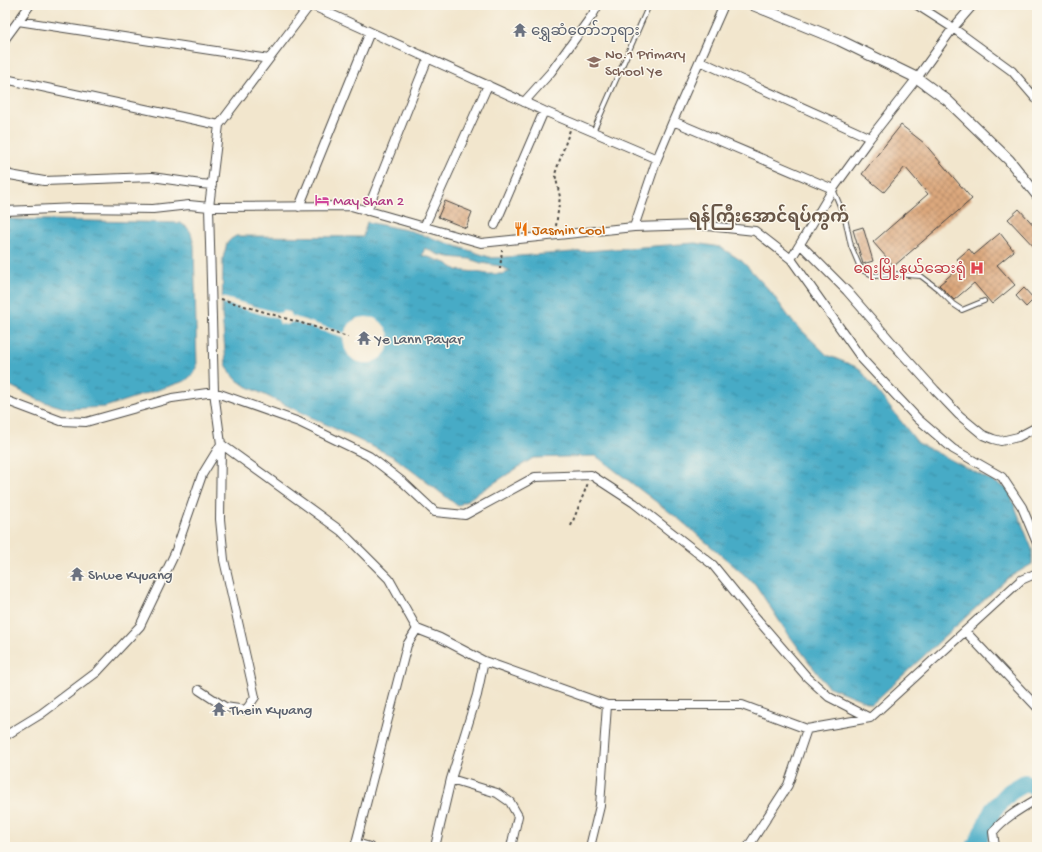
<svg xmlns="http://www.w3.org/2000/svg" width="1042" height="852" font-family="'Gochi Hand','Noto Sans Myanmar',sans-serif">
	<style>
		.water { fill: url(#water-ripples); stroke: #396b78; fill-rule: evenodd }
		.pier { fill: #f2e6cd }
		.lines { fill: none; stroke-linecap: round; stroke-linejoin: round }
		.river { stroke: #47abc6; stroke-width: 18 }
		.building { fill: url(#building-cross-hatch) }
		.service-casing { stroke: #494743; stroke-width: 6 }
		.minor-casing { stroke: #494743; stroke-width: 10 }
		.tertiary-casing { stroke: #494743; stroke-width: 12 }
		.path { stroke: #494743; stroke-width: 2; stroke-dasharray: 3 3; stroke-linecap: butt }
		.service { stroke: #fff; stroke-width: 4 }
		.minor { stroke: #fff; stroke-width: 8 }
		.tertiary { stroke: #fff; stroke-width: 10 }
		.labels { text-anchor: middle; stroke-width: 3; stroke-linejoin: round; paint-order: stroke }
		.worship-label { font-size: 15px; fill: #5b616d; stroke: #fbf7ec; text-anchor: start }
		.education-label { font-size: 15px; fill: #785e54; stroke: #fbf7ec; text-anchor: start }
		.hotel-label { font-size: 15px; fill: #b23c85; stroke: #fbf7ec; text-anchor: start }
		.food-label { font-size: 15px; fill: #c56008; stroke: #fbf7ec; text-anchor: start }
		.health-label { font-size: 15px; fill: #be3a42; stroke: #fbf7ec; text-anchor: end }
		.quarter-label { font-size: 17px; font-weight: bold; fill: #695748; stroke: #fbf7ec }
	</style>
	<defs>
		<pattern id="water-ripples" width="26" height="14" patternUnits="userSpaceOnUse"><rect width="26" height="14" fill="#47abc6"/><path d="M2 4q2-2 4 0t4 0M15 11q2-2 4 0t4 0" fill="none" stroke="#3b8ba1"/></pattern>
		<pattern id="building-cross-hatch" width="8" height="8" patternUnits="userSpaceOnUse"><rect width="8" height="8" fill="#dca87d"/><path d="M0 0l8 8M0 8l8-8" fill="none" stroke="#b38967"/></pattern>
	</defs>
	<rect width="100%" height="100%" fill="#fbf7ec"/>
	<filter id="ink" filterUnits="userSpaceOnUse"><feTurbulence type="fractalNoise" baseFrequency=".025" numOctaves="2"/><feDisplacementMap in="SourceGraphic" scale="8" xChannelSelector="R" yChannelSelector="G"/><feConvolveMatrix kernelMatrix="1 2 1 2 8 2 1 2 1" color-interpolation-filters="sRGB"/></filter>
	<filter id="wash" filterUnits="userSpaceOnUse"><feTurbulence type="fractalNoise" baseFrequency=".012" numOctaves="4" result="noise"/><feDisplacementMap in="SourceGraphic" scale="16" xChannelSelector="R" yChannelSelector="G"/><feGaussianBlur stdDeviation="0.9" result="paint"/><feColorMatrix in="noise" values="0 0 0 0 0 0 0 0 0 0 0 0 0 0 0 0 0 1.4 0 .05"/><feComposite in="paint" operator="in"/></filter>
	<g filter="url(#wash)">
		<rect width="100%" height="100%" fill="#f2e6cd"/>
		<path class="water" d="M5,219L180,223C192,229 191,233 194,245L197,368L192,375L185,381L105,407L68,409L38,400L5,383Z
			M367,222L411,231L492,258L695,243L720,247L742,261L771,292L792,321L827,355L859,368L918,443L1008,489L1032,549V564L1008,578L872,704L827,686L786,631L755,584L680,520L596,456L533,458L458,506L394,457L244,385L237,380L231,373L226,364L222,314L223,258L227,243L231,239L236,236L363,237ZM425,248L437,254L449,257L470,259L481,263L499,266L511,271L503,274H488L475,272L457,270L446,263L422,255Z"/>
		<path class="pier" d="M222,297L279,313L284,311L290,312L292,316L344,333L351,322L358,318L366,317L374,318L381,322L386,328L389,335V343L387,351L382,357L375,361L371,363H363L355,361L349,356L345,349L343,337L292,322L287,325L280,324L278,319L222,303Z"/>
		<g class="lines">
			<path class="river" d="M975,847L993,810L1010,792L1025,783L1037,787"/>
		</g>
		<g id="blocks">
			<path class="building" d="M901,125L924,143L972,199L894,266L873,242L928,194L905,167L884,192L862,174Z
				M445,201L472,212L466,228L438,217Z
				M1019,209L1037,229V250L1008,219Z
				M863,227L873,261L863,264L853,230Z
				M1000,233L1014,251L997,265L1015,285L992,304L974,283L954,300L939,285L962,265L957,259L969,249L974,255Z
				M1024,288L1034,299L1026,307L1016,296Z"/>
		</g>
	</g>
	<g filter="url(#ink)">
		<use href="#blocks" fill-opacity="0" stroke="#494743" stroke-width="1"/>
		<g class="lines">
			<defs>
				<path id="service" d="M593,132L649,5
					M833,189L845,218L851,246L859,265L864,271L875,276L894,274L921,276L938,289L953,304L962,310L984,301"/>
				<path id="minor" d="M310,5L219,125L209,207L214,392L221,444L341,531L389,579L417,629L440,638L484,661L607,705H742L807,729
					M311,5L544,111L657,159
					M724,5L673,121L657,159L634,227L698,225L755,231L791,259L862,359L918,419L953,449L1002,477L1022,507L1037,543
					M917,5L953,28L1012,71L1037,100
					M18,21L269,59
					M5,39L30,5
					M700,61L870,138
					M5,79L219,125
					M524,102L551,72L593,14L598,5
					M673,121L833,189
					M5,171L10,175L44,181L152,177L201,184L212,185
					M299,207L370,32
					M5,211L77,208L153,209L189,205L209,207L351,206L481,243L634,227
					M367,211L428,58
					M495,225L544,111
					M424,227L488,85
					M800,244L847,291L895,346L935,390L959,415L983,435L993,439L1001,441L1018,437L1037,427
					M791,259L833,189L870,138L917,78L953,28L973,5
					M5,400L61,421L86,422L172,398L214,392L299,422L369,456L404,483L435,512L465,515L535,477L591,475L634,503L713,565L752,613L807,677L829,697L870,718L1021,580L1037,573
					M965,631L1037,707
					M199,690L225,707L246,710L255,697L224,560L220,519L221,445
					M5,736L41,714L97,672L140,626L175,553L202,475L221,444
					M451,779L497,793L510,802L518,816L511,847
					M356,843L370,847
					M355,847L407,645L417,629
					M435,847L451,779L477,695L484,661
					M590,847L600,806L607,705
					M748,847L788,785L807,729L870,718
					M995,847L993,832C1004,818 1022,808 1037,799"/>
				<path id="tertiary" d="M753,5L839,40L917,78L947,100L1009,160L1037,195"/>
			</defs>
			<use href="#service" class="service-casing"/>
			<use href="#minor" class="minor-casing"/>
			<use href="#tertiary" class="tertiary-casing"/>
			<path class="path" d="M556,226L560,197L555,174L570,130
				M500,269L502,250
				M221,299L348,337
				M571,526L588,483"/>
			<use href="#service" class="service"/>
			<use href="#minor" class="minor"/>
			<use href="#tertiary" class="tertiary"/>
		</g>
	</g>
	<defs>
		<symbol id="temple-bare" viewBox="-9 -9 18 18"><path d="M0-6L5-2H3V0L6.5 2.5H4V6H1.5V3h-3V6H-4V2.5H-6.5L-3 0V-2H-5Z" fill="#6b7280" stroke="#fbf7ec" stroke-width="2.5" paint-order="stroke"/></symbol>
		<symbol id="school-bare" viewBox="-9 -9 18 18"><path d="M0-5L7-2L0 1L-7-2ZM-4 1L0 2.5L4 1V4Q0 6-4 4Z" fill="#8d6e63" stroke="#fbf7ec" stroke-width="2.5" paint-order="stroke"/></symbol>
		<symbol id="hotel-bare" viewBox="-9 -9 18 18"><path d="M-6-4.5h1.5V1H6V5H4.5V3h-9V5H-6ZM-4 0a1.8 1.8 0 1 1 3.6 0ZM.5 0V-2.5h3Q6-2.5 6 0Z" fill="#d1479c" stroke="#fbf7ec" stroke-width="2.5" paint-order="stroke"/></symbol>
		<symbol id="restaurant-bare" viewBox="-9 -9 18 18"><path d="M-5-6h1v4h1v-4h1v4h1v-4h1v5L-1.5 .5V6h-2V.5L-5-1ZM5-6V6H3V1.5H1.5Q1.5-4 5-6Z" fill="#e8710a" stroke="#fbf7ec" stroke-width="2.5" paint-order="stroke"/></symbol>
		<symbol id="hospital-bare" viewBox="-9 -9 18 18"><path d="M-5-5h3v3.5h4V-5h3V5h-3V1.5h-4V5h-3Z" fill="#e0444e" stroke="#fbf7ec" stroke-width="2.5" paint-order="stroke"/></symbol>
	</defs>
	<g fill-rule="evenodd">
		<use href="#temple-bare" x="510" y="20" width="20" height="20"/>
		<use href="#school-bare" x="584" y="52" width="20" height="20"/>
		<use href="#hotel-bare" x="312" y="190" width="20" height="20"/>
		<use href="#restaurant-bare" x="511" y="219" width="20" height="20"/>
		<use href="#hospital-bare" x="967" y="258" width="20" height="20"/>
		<use href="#temple-bare" x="354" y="328" width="20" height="20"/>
		<use href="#temple-bare" x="67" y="564" width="20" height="20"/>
		<use href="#temple-bare" x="209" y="699" width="20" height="20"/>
	</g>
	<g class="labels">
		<g class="worship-label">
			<text x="531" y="35">ရွှေဆံတော်ဘုရား</text>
			<text x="375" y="343">Ye Lann Payar</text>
			<text x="88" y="579">Shwe Kyuang</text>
			<text x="230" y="714">Thein Kyuang</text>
		</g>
		<g class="education-label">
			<text x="605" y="58">No.1 Primary<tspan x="605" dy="17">School Ye</tspan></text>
		</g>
		<g class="hotel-label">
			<text x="333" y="205">May Shan 2</text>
		</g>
		<g class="food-label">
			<text x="532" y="234">Jasmin Cool</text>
		</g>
		<g class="health-label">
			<text x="966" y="273">ရေးမြို့နယ်ဆေးရုံ</text>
		</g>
		<g class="quarter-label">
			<text x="769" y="222">ရန်ကြီးအောင်ရပ်ကွက်</text>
		</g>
	</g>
	<rect width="1042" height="852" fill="none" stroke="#fbf7ec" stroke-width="20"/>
</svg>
